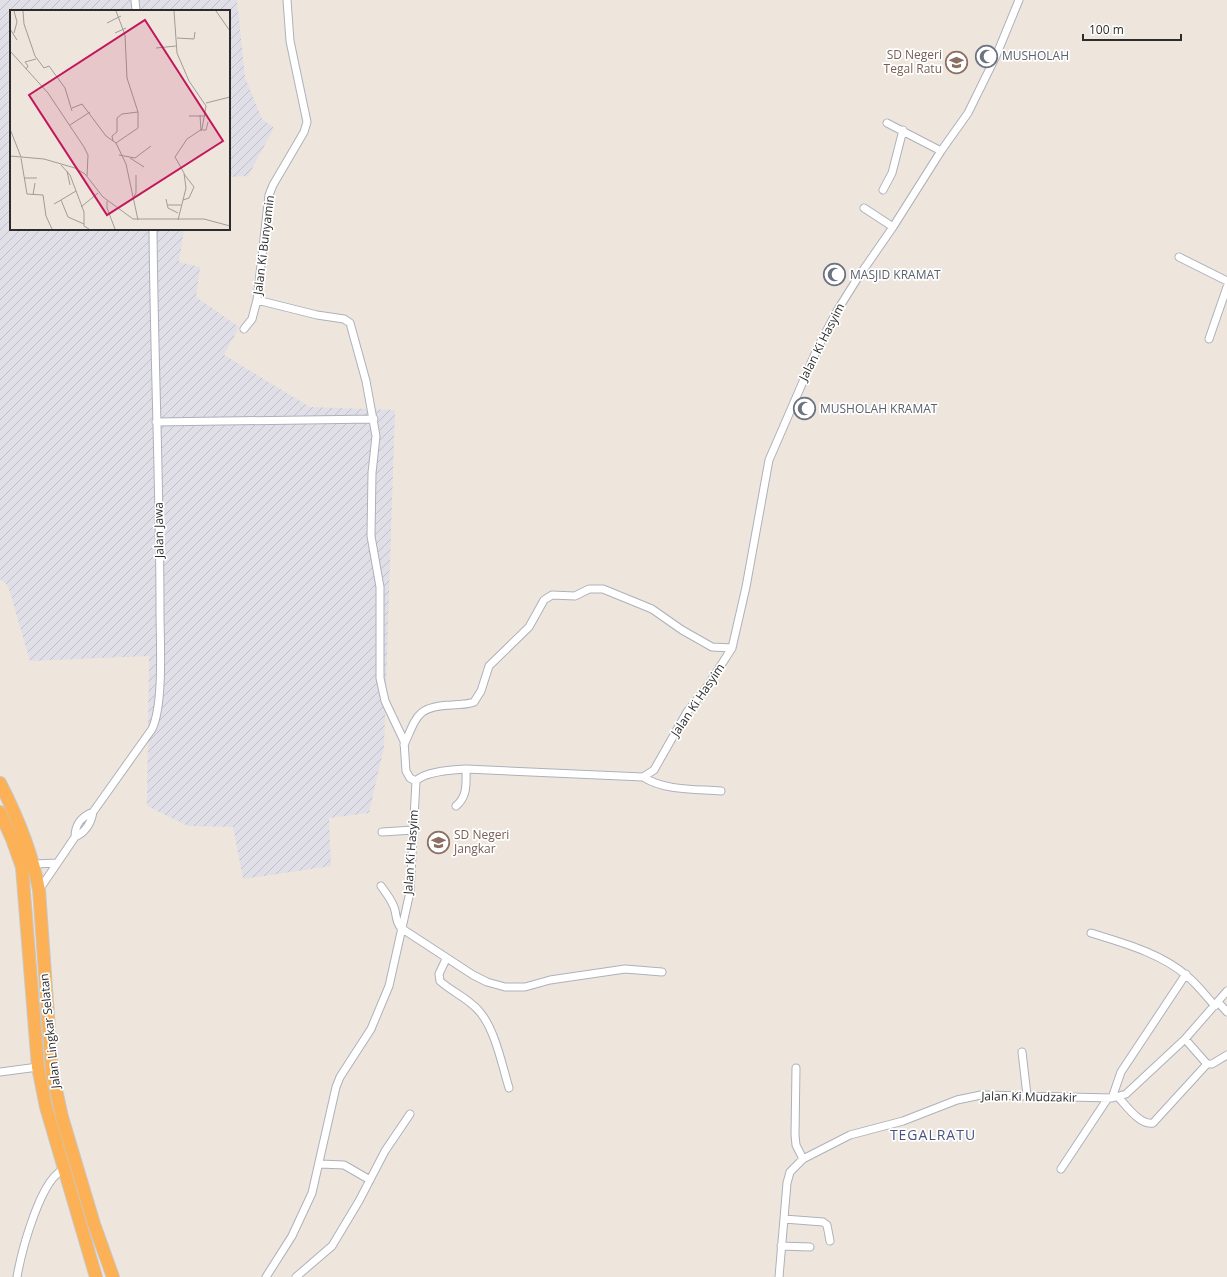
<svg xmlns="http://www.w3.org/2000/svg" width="1227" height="1277" font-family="'Open Sans',sans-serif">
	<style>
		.industrial { fill: url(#industrial-furrows) }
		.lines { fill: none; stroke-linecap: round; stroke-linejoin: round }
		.minor-casing { stroke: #adb1bc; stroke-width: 9 }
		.trunk-casing { stroke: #c8c8c8; stroke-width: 14 }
		.minor { stroke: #fff; stroke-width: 7 }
		.trunk { stroke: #fcb156; stroke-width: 12 }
		.labels { text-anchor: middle; stroke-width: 3.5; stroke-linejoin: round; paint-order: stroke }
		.education-label { font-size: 12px; fill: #785e54; stroke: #fff; text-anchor: end }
		.worship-label { font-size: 12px; fill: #5b616d; stroke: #fff; text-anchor: start }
		.street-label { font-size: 12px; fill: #2c2c2c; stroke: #fff }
		.quarter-label { font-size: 14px; letter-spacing: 1px; fill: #485580; stroke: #fff }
		.inset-road { fill: none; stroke: #a09c96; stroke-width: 1 }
		.view { fill: #c2185b; fill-opacity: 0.15; stroke: #c2185b; stroke-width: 2 }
		.inset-edge { fill: none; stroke: #2c2c2c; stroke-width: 2 }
	</style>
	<defs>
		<pattern id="industrial-furrows" width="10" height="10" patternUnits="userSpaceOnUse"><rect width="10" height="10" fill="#e0dee6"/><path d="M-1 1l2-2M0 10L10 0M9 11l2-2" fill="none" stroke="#c0bfc5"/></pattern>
	</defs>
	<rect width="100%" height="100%" fill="#eee6dd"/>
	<path class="industrial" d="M0,0H237L245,77L262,119L274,128L248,176L229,177V11H11V229H184L179,262L200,267L196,297L239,327L224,355L310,407L395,410L384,747L369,813L329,818L331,866L243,879L233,827L188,826L147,806L149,656L30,661L8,586L0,579Z"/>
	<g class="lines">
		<defs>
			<path id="minor" d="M135,0L136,11
				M887,123L941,151
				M883,190L892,173L903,130
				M864,208L893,227
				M1179,257L1227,281
				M257,300L317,315L344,319L350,323L366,381L376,436L372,473L371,536L380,587V678L385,701L404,741L406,771L410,778L416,781
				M244,329L252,319L257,300L269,195L273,185L304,132L307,122L290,41L287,0
				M1209,339L1227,287
				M156,422L374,419
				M404,745C417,716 417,706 452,705C459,704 467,705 474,702L481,691L489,666L529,627L544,600L552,595L575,596L589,589H603L652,609L682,630L712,647L732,648
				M643,777C665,791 696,789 721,791
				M456,806C468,796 466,783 466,769
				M382,832L413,830
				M75,837C86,832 91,824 93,812L152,729C164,704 160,641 160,611C160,484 154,356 153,229
				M34,864L57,863
				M381,886C386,893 391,899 394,907C397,915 395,921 401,928L473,975L487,982L505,987H525L550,980L625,969L662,972
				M39,890L75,837C75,824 81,817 93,812
				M1091,933C1123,943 1161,953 1187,976C1197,984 1206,996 1215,1006
				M446,959L439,974L440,981C452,992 468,998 479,1011C495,1029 502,1065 509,1088
				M1218,1002L1227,1012
				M1185,1039L1207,1064H1212L1227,1055
				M1022,1052L1027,1095
				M796,1068L795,1135L796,1145L803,1159
				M0,1072L38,1067
				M1118,1097C1126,1105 1140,1126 1153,1123L1207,1064
				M1112,1098L1121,1072L1186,974
				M320,1164L344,1165L370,1180
				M1061,1169L1108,1098
				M784,1219L823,1222L827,1225L830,1241
				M781,1246L810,1247
				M17,1277C21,1254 41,1174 66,1169
				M266,1277L292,1236L312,1193L336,1087L340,1077L371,1029L389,986L410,892L416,781C425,771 453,770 466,769L643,777L654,770L687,712L707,687L732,648L746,587L769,460L818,347L837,311L857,279L893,227L941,151L968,113L996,56L1019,0
				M296,1277L332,1246L359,1201L385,1151L410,1114
				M779,1277L787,1183L790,1172L803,1159L850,1135L903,1121L957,1100L981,1095L1112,1098L1126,1094L1185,1039L1227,991"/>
			<path id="trunk" d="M0,783C18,818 32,852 39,890L52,1072L62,1117L94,1224L113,1277
				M0,812L12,839L22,867L38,1067L46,1107L96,1277"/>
		</defs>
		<use href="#minor" class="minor-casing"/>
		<use href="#trunk" class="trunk-casing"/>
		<use href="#minor" class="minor"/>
		<use href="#trunk" class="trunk"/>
	</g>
	<defs>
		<symbol id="mosque-ring" viewBox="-11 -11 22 22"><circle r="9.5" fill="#fff" stroke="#6b7280" stroke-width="1.5"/><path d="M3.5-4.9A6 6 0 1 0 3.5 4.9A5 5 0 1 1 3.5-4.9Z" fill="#6b7280"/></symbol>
		<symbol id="school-ring" viewBox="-11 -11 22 22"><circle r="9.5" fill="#fff" stroke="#8d6e63" stroke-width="1.5"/><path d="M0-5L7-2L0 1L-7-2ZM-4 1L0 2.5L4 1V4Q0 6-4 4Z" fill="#8d6e63"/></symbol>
	</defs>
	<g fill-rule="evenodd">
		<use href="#mosque-ring" x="974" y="44" width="25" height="25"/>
		<use href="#school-ring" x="944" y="50" width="25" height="25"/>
		<use href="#mosque-ring" x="822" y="262" width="25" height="25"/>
		<use href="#mosque-ring" x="792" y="396" width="25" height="25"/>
		<use href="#school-ring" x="426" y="830" width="25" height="25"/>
	</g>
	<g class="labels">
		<g class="education-label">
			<text x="942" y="59">SD Negeri<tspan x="942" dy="14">Tegal Ratu</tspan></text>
			<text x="454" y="839" text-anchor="start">SD Negeri<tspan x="454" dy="14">Jangkar</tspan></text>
		</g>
		<g class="worship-label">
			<text x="1002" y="60">MUSHOLAH</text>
			<text x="850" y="279">MASJID KRAMAT</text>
			<text x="820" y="413">MUSHOLAH KRAMAT</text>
		</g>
		<g class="street-label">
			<text transform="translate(264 245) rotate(-83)" y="4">Jalan Ki Bunyamin</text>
			<text transform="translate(822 342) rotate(-63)" y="4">Jalan Ki Hasyim</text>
			<text transform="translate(159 530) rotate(-91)" y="4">Jalan Jawa</text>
			<text transform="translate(698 700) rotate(-56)" y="4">Jalan Ki Hasyim</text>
			<text transform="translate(411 852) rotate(-86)" y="4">Jalan Ki Hasyim</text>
			<text transform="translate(50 1031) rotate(-96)" y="4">Jalan Lingkar Selatan</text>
			<text transform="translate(1029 1097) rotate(1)" y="4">Jalan Ki Mudzakir</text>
		</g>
		<g class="quarter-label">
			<text x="933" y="1140">TEGALRATU</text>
		</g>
	</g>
	<g transform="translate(10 10)">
		<rect width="220" height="220" fill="#eee6dd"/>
		<path class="inset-road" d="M13,1L14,14L25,46L34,58L39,56L55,78L62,101M106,1L115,25L117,68L128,102V118L106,133L116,154L128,210M164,1L167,43L179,71L196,96L192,119L177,129L165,147L174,163L176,178L168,210M206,1L220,21M97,13L111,6M0,19L7,30M4,23L7,12L4,1M105,23L116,18M167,28L184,29L185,22M146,38L166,36M0,41L38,83L74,137L78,145L77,166M16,59L18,56L15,52L26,49M196,93L220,87M62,98L72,94L96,126L106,133M190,105L191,121M179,106H195M60,115L80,102M0,119L11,147M191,120H196L198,112M103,131L102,126L107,122V108L112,104L128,102M109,145L125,148L141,136M0,146L34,149L65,158L75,164L93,187L123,209H194L220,216M11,148L17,184L33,185L36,206L42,219M120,148L134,157M51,155L60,165L74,202V216L79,219M57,161L60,175M14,168H27M23,185L25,173M156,189L158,198L168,203M51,190L66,181M122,190L126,183V165M173,190L179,188L184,177L174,164M97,191V198L105,219M44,194L51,190L58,207L74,214M158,195H171M71,197L88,183"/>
		<path class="view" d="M135,10L213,131L97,205L19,85Z"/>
		<rect width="220" height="220" class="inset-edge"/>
	</g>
	<path d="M1083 34v6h98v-6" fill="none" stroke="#2c2c2c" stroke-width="2"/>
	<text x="1089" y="34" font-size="12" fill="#2c2c2c" stroke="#ffffff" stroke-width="3" paint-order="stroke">100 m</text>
</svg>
